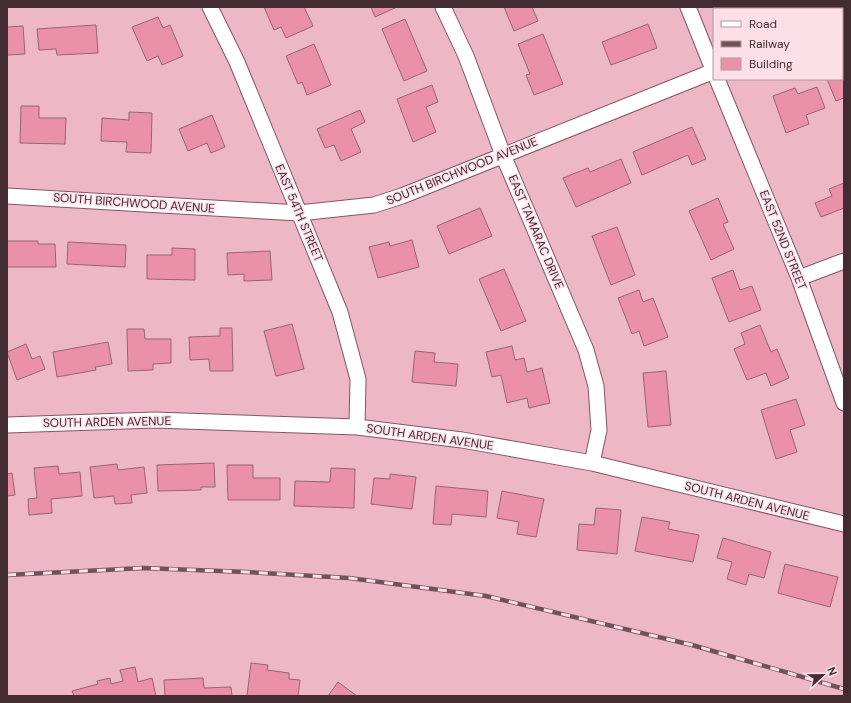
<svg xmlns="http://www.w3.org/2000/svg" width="851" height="703" font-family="'DM Sans',sans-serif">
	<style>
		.building { fill: #eb90a9; stroke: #976572 }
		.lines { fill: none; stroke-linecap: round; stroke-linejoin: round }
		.minor-casing { stroke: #855562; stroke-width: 17 }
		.minor { stroke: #fff; stroke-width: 15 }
		.rail-casing { stroke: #71525a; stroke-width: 4.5 }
		.rail { stroke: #fde0e7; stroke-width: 3; stroke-dasharray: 9; stroke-linecap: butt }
		.labels { text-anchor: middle; stroke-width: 3; stroke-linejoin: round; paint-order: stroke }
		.street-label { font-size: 12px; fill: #422c32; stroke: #fde0e7 }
	</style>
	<rect width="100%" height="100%" fill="#eeb7c5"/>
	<path class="building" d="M264,7H304L313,26L286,38L281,27L274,30Z
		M371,7H397L375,17Z
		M504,7H532L538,21L514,31Z
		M741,7H759L754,9H742Z
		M158,17L163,28L170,25L183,56L162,65L158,56L147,61L132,27Z
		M405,19L427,71L404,81L382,29Z
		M648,24L657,48L611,65L602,42Z
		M96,25L98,53L57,55L56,49L39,50L37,29Z
		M23,26L25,54L7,55V27Z
		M543,34L563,84L534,95L526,75L530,74L518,44Z
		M314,44L331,85L307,95L302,82L298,84L286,56Z
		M844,69V98L836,101L827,79H842V70Z
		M432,85L438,102L426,107L436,132L413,142L397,99Z
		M817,87L825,108L806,115L809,124L786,133L773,96L795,88L798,94Z
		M21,106H39V118H66L65,144L20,143Z
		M360,110L365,122L351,129L361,152L341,161L334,145L325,148L317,129Z
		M129,112L152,113L151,153L126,152L127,142L101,141L102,118L129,120Z
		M212,115L225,147L211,153L207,143L188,151L179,129Z
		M692,127L706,159L692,165L688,155L642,175L633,152Z
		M621,159L631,183L576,207L563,178L588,168L590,172Z
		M844,183V208L821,217L815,203L832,196L829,189Z
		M718,198L728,222L723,224L734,249L711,260L689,211Z
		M480,208L492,236L449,254L437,226Z
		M617,227L635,275L611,285L592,236Z
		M412,240L419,267L378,278L369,247L389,242L390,246Z
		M7,241H38V244H55L56,267H7Z
		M68,242L126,245L125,267L67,264Z
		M172,248L195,249V280L147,279V255H172Z
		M270,251L272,280L244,281V274L228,275L227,253Z
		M504,269L526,321L501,331L479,279Z
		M733,270L740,290L752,286L761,310L729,322L712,278Z
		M639,290L643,302L653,298L668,337L644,346L639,331L632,334L618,298Z
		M292,324L304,369L276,376L264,331Z
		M760,325L771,352L777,349L789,378L771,386L766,373L747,380L734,349L745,344L741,333Z
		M220,328H232L233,371H210L209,359L190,360L189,337L220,336Z
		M127,329H144L145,339H171V363L153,364V370L128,371Z
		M108,342L112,364L95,367L96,370L57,377L53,352Z
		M26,344L32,359L40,356L45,369L17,380L7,352Z
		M512,346L515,360L524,358L527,372L542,368L550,403L529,408L527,398L507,403L501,375L492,377L486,352Z
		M415,351L435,353L434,362L458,364L456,386L412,382Z
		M666,371L671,425L648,427L643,373Z
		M796,399L805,425L790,430L797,452L776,459L761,410Z
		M214,463L215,487H201V490L158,491L157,465Z
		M117,464L118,470L144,467L147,493L131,495L132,503L115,504L114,496L94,498L90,467Z
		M227,465H253V478H280V500H228Z
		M58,466L59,474L80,472L82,496L51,499L52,513L29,515L28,499L37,498L34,468Z
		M331,468L355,469L354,508L294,506L295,481L330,482Z
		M12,473L15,495L7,496V474Z
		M390,474L416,477L412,509L371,504L374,478L390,479Z
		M436,486L488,491L486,517L452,514L451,525L433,524Z
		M502,491L544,499L536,537L517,534L519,522L497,518Z
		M596,508L621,510L617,554L577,550L579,524L594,525Z
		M642,517L670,522L668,529L699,535L693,562L635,551Z
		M723,538L771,552L764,578L749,574L746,585L727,579L732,562L717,558Z
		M785,564L838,577L830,607L778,593Z
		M251,663L268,665L267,670L289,673V679L300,680L298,696H247Z
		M135,667L138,682L152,678L156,696H74L72,691L98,684L97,681L110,678L111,684L123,681L120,670Z
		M203,678L204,688L231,687L232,696H165L164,680Z
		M338,682L357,696H328Z"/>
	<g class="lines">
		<defs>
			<path id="minor" d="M210,7L237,62L340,312L358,379L357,427
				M443,7L466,56L503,155L586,350L596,386L599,430L592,463
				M688,7L714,72
				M842,20L844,19
				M717,79L799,278L844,403
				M7,196L299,213L374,205L402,196L714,71
				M799,278L844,261
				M7,425L155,420L357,427L462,440L592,463L844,524"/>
		</defs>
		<use href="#minor" class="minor-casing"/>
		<use href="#minor" class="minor"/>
		<defs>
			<path id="rail" d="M7,575L143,568L246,572L349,578L486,596L692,645L844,689"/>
		</defs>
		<use href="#rail" class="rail-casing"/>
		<use href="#rail" class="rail"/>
	</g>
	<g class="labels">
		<g class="street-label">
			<text transform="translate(462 171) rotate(-22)" y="4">SOUTH BIRCHWOOD AVENUE</text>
			<text transform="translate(134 203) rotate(4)" y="4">SOUTH BIRCHWOOD AVENUE</text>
			<text transform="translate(299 213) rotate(67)" y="4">EAST 54TH STREET</text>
			<text transform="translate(536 232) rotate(67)" y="4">EAST TAMARAC DRIVE</text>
			<text transform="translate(783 240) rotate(68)" y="4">EAST 52ND STREET</text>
			<text transform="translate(107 422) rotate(-1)" y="4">SOUTH ARDEN AVENUE</text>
			<text transform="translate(430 437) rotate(8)" y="4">SOUTH ARDEN AVENUE</text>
			<text transform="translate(747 501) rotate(14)" y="4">SOUTH ARDEN AVENUE</text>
		</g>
	</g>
	<rect width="851" height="703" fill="none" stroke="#422c32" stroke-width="16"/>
	<rect x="713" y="8" width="130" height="72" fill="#fde0e7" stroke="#b2989f"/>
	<rect x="721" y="21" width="20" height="6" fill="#ffffff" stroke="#b2989f"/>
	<text x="749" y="28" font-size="12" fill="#422c32">Road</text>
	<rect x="721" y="41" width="20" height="6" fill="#71525a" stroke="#b2989f"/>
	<text x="749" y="48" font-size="12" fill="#422c32">Railway</text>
	<rect x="721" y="58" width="20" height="12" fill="#eb90a9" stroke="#b2989f"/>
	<text x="749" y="68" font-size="12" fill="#422c32">Building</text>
	<g transform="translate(823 675) rotate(68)" stroke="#fde0e7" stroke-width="3" paint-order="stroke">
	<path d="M0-3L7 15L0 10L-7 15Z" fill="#422c32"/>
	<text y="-6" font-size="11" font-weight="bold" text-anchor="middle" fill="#422c32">N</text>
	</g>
</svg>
